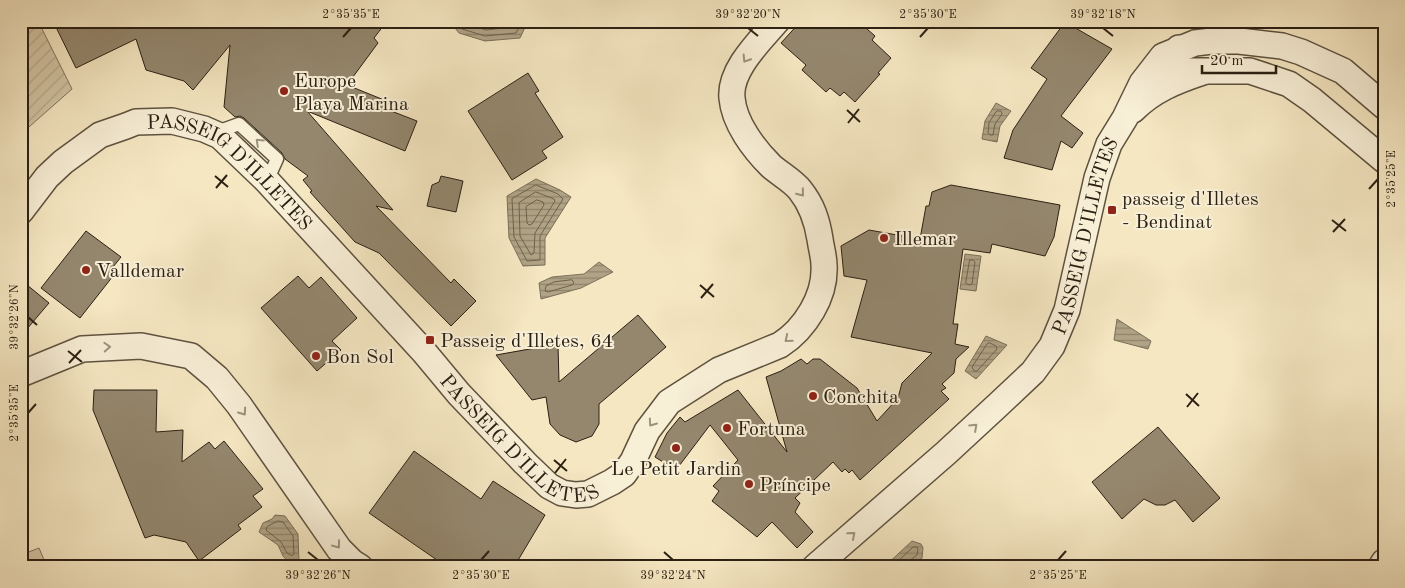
<svg xmlns="http://www.w3.org/2000/svg" width="1405" height="588" font-family="'Old Standard TT',serif">
	<style>
		.park { fill: #d3c5a4; stroke: #7f725c }
		.garden { fill: url(#garden-furrows); stroke: #7f725c }
		.water { fill: url(#water-rules); stroke: #7b6f58 }
		.lines { fill: none; stroke-linecap: round; stroke-linejoin: round }
		.shore { stroke: #6e624c; stroke-width: 1 }
		.building { fill: #94876e; stroke: #2b2013 }
		.lane-casing { stroke: #5e523f; stroke-width: 15 }
		.street-casing { stroke: #5e523f; stroke-width: 28 }
		.lane { stroke: #f8efd7; stroke-width: 12 }
		.street { stroke: #f8efd7; stroke-width: 25 }
		.oneway { stroke: #9c927f }
		.ticks { fill: none; stroke: #2b2013; stroke-width: 2 }
		.poi-dot { fill: #8f2418; stroke: #f8efd7; stroke-width: 2 }
		.labels { text-anchor: middle; stroke-width: 4; stroke-linejoin: round; paint-order: stroke }
		.poi-label { font-size: 20px; fill: #2b2013; stroke: #f8efd7; text-anchor: start }
		.street-label { font-size: 20px; fill: #2b2013; stroke: #f8efd7 }
		.neatline { fill: none; stroke: #2b2013; stroke-width: 2 }
		.ticks-label { font-size: 12px; text-anchor: middle; fill: #2b2013 }
	</style>
	<defs>
		<pattern id="garden-furrows" width="10" height="10" patternUnits="userSpaceOnUse" patternTransform="scale(1.25)"><rect width="10" height="10" fill="#d3c5a4"/><path d="M-1 1l2-2M0 10L10 0M9 11l2-2" fill="none" stroke="#b5a98c"/></pattern>
		<pattern id="water-rules" width="6" height="5" patternUnits="userSpaceOnUse" patternTransform="scale(1.25)"><rect width="6" height="5" fill="#b0a386"/><path d="M0 2.5h6" fill="none" stroke="#8f846c"/></pattern>
	</defs>
	<rect width="100%" height="100%" fill="#f5e7c2"/>
	<filter id="stains"><feTurbulence type="fractalNoise" baseFrequency=".004" numOctaves="4"/><feColorMatrix values="0 0 0 0 .2 0 0 0 0 .09 0 0 0 0 .02 0 0 0 .5 -.17"/></filter>
	<radialGradient id="worn" r=".72"><stop offset=".6" stop-color="#630" stop-opacity="0"/><stop offset="1" stop-color="#630" stop-opacity=".3"/></radialGradient>
	<path class="park" d="M39,548L47,567H21V555Z"/>
	<path class="garden" d="M21,21H38L72,89L21,134V98L23,96L21,93Z"/>
	<path class="water" d="M456,21H528L520,38L485,41L459,33L452,24Z
		M996,103L1011,111L1000,126L997,142L982,139L985,121Z
		M536,179L560,190L571,197L545,238V265L523,266L509,238L507,196Z
		M965,254L981,256L976,291L960,289Z
		M599,262L613,272L581,288L541,299L539,283L552,277L584,274Z
		M1117,319L1151,341L1148,349L1114,340Z
		M986,336L1007,345L976,379L965,371Z
		M275,515L285,516L298,534L299,563L292,566L283,556L278,545L259,532L263,523L272,519Z
		M912,541L921,544L923,548L922,558L910,567H884Z"/>
	<g class="lines">
		<path class="shore" d="M458,21L462,29L485,36L516,33L522,21
			M465,21L466,24L486,30L512,27L515,21
			M997,111H1001L1002,114L995,124L993,135H990L988,133L989,123Z
			M536,185L558,194L563,199L540,236V260L527,261L514,237L512,199Z
			M536,192L554,199L555,201L535,233L534,253L531,255L520,236L519,203Z
			M537,200L543,202L544,205L532,224L529,225L527,223L526,207Z
			M970,260H973L975,262L972,284L969,285L966,283Z
			M572,280L574,283L572,285L548,292L545,291L546,286L554,282Z
			M990,343L996,346L997,349L977,371H974L972,367L987,344Z
			M278,521L283,522L293,536L294,554L292,556L287,553L281,542L266,530L267,527Z
			M892,567L913,547H917L918,549L917,555L909,561L908,567"/>
	</g>
	<path class="building" d="M53,21H387L374,38L378,43L347,85L389,102L386,109L417,121L405,151L307,111L393,210L376,206L451,283L454,279L476,301L451,326L379,253L355,242L310,192L312,191L303,180L308,176L285,159L282,153L244,118L240,116L235,117L224,107L230,45L193,90L184,81L146,70L136,39L76,68Z
		M801,21H858L875,36L872,40L891,58L878,73L880,74L855,102L844,92L840,96L830,88L826,92L802,70L806,65L781,43Z
		M1065,22L1112,49L1061,116L1083,133L1072,148L1061,141L1052,170L1004,158L1013,130L1047,79L1031,68Z
		M528,73L539,91L535,93L563,137L542,151L547,158L512,180L468,111Z
		M441,176L463,181L456,212L427,206L432,185L439,182Z
		M951,185L1060,205L1054,237L1045,256L992,244L990,253L963,249L953,324H958L955,344L969,347L956,359L954,373L942,384L946,388L941,391L949,399L860,480L852,470L849,473L845,469L842,472L833,462L795,498L800,503L795,512L813,532L797,548L772,522L757,537L712,501L719,491L713,486L738,460L710,425L676,470L655,457L667,433L680,417L685,422L738,390L787,452L766,377L781,371L801,359L807,364L813,359H820L857,388L877,421L898,398L902,383L932,353L851,337L867,280L844,276L841,246L869,230L920,239L926,206H929L932,192Z
		M86,231L121,257L113,267L117,271L80,318L41,288Z
		M298,276L309,288L321,277L357,318L332,341L341,350L317,371L261,308Z
		M21,280L49,303L21,336Z
		M638,315L666,347L599,404V424L592,436L576,442L560,435L550,424L546,397L532,400L496,355L558,344L559,382Z
		M94,390H157L156,432L183,430L182,462L209,442L215,449L224,441L263,489L253,496L262,507L238,525L241,529L199,561L186,542L154,535L145,538L93,410Z
		M1158,427L1220,498L1193,522L1175,500L1165,505H1156L1144,499L1122,519L1092,482Z
		M414,451L481,499L493,481L545,515L514,567H447L369,513Z"/>
	<g class="lines">
		<defs>
			<path id="lane" d="M214,133L239,124L277,159L267,181"/>
			<g id="street">
				<path d="M1179,48L1172,61L1176,68L1186,71H1250L1289,84L1312,100L1384,160"/>
				<path d="M1133,110C1153,90 1176,81 1203,72"/>
				<path id="s1" d="M21,211L47,177L63,162L100,135L126,126L136,122L172,121L204,129L220,136L267,181L424,352L459,394L525,463L549,486L562,493L576,495L588,494L612,482L624,474L633,461L647,431L669,402L719,370L780,345C805,329 826,296 824,265C824,257 821,247 820,239C817,220 812,205 800,190C793,181 780,174 771,166C754,149 734,123 732,98C729,70 760,41 777,21"/>
				<path d="M21,374L82,349L141,346L191,356L217,378L239,405L339,549L352,562L360,567"/>
				<path id="s2" d="M815,567L946,453L999,404L1033,372L1052,346L1067,310L1097,178L1109,144L1125,118L1142,83L1163,56L1195,43L1212,41H1239L1282,46L1301,52L1343,71L1384,106"/>
				<path d="M1381,567L1384,562"/>
			</g>
		</defs>
		<use href="#lane" class="lane-casing"/>
		<use href="#street" class="street-casing"/>
		<use href="#lane" class="lane"/>
		<use href="#street" class="street"/>
	</g>
	<defs><path id="oneway-chevron" d="M-2-3.5L2.5 0L-2 3.5" fill="none" stroke-width="1.6" stroke-linecap="round" stroke-linejoin="round" transform="scale(1.25)"/></defs>
	<g class="oneway">
		<use href="#oneway-chevron" transform="translate(746 59) rotate(122)"/>
		<use href="#oneway-chevron" transform="translate(259 142) rotate(-137)"/>
		<use href="#oneway-chevron" transform="translate(801 193) rotate(51)"/>
		<use href="#oneway-chevron" transform="translate(788 339) rotate(141)"/>
		<use href="#oneway-chevron" transform="translate(107 347) rotate(-3)"/>
		<use href="#oneway-chevron" transform="translate(243 412) rotate(55)"/>
		<use href="#oneway-chevron" transform="translate(652 423) rotate(125)"/>
		<use href="#oneway-chevron" transform="translate(974 427) rotate(-43)"/>
		<use href="#oneway-chevron" transform="translate(852 535) rotate(-41)"/>
		<use href="#oneway-chevron" transform="translate(337 545) rotate(53)"/>
	</g>
	<path class="ticks" d="M748,28L758,36M1103,28L1113,36M343,37L351,28M920,37L928,28M847,110L860,122M848,123L859,109M215,176L228,187M216,188L227,175M1369,189L1378,179M1332,220L1346,231M1333,232L1345,219M700,285L714,297M701,298L713,284M28,317L37,325M68,351L82,362M69,363L81,350M1186,394L1199,406M1187,407L1198,393M28,413L36,404M554,460L567,471M555,473L566,459M308,552L318,560M664,552L673,560M481,560L489,551M1058,560L1066,551"/>
	<g class="poi-dot">
		<circle cx="284" cy="91" r="5"/>
		<rect x="1107" y="205" width="10" height="10" rx="2.5"/>
		<circle cx="884" cy="238" r="5"/>
		<circle cx="86" cy="270" r="5"/>
		<rect x="425" y="335" width="10" height="10" rx="2.5"/>
		<circle cx="316" cy="356" r="5"/>
		<circle cx="813" cy="396" r="5"/>
		<circle cx="727" cy="428" r="5"/>
		<circle cx="676" cy="448" r="5"/>
		<circle cx="749" cy="484" r="5"/>
	</g>
	<g class="labels">
		<g class="poi-label">
			<text x="294" y="87">Europe<tspan x="294" dy="23">Playa Marina</tspan></text>
			<text x="1122" y="205">passeig d'Illetes<tspan x="1122" dy="23">- Bendinat</tspan></text>
			<text x="894" y="245">Illemar</text>
			<text x="96" y="277">Valldemar</text>
			<text x="440" y="347">Passeig d'Illetes, 64</text>
			<text x="326" y="363">Bon Sol</text>
			<text x="823" y="403">Conchita</text>
			<text x="737" y="435">Fortuna</text>
			<text x="676" y="475" text-anchor="middle">Le Petit Jardin</text>
			<text x="759" y="491">Príncipe</text>
		</g>
		<g class="street-label">
			<text dy="7" stroke="none"><textPath href="#s1" startOffset="261">PASSEIG D'ILLETES</textPath></text>
			<text dy="7" stroke="none"><textPath href="#s2" startOffset="440">PASSEIG D'ILLETES</textPath></text>
			<text dy="7" stroke="none"><textPath href="#s1" startOffset="666">PASSEIG D'ILLETES</textPath></text>
		</g>
	</g>
	<rect width="1405" height="588" fill="none" stroke="#f5e7c2" stroke-width="55"/>
	<path d="M1202 65v8h74v-8" fill="none" stroke="#2b2013" stroke-width="2.5"/>
	<text x="1210" y="65" font-size="15" fill="#2b2013" stroke="#f8efd7" stroke-width="4" paint-order="stroke">20 m</text>
	<rect x="28" y="28" width="1350" height="532" class="neatline"/>
	<g class="ticks-label">
		<text x="351" y="18">2°35'35"E</text>
		<text x="748" y="18">39°32'20"N</text>
		<text x="928" y="18">2°35'30"E</text>
		<text x="1103" y="18">39°32'18"N</text>
		<text transform="translate(1391 179) rotate(-90)" y="4">2°35'25"E</text>
		<text transform="translate(14 317) rotate(-90)" y="4">39°32'26"N</text>
		<text transform="translate(14 413) rotate(-90)" y="4">2°35'35"E</text>
		<text x="318" y="579">39°32'26"N</text>
		<text x="481" y="579">2°35'30"E</text>
		<text x="673" y="579">39°32'24"N</text>
		<text x="1058" y="579">2°35'25"E</text>
	</g>
	<rect width="100%" height="100%" filter="url(#stains)"/>
	<rect width="100%" height="100%" fill="url(#worn)"/>
</svg>
